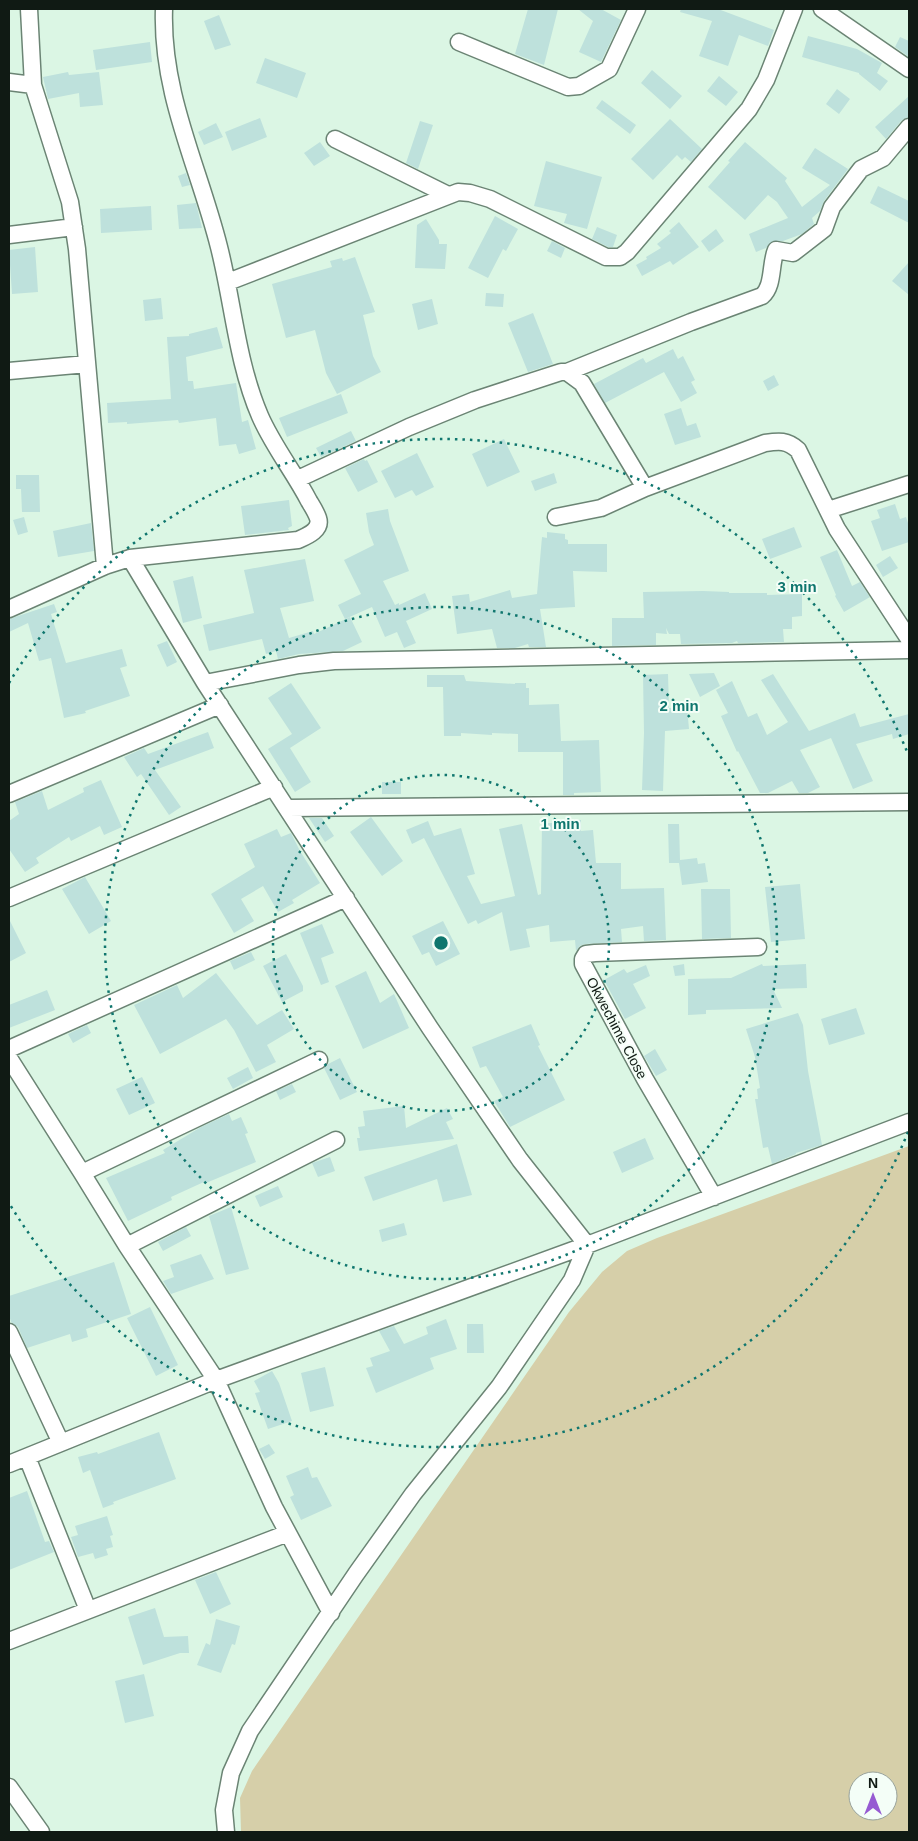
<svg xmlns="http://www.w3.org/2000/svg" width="918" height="1841" font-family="Arial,sans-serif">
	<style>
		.green { fill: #d6cfa9; fill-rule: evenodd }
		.building { fill: #bee1dc }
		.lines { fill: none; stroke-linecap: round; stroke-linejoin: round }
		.street-casing { stroke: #6b8474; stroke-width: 19 }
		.street { stroke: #fff; stroke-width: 16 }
		.ring { fill: none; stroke: #0f766e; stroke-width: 2.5; stroke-dasharray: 2.5 5 }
		.labels { text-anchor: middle; stroke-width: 4; stroke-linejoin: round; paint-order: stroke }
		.street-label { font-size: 14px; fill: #101a14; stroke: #f4fef7 }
		.centre { fill: #0f766e; stroke: #f4fef7; stroke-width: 2.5 }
		.ring-label { font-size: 15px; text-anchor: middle; font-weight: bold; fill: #0f766e; stroke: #f4fef7; stroke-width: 4; stroke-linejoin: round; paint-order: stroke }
	</style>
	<rect width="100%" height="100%" fill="#dbf6e4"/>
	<path class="green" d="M909,1146V1832H241L240,1798L252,1771L569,1312L602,1272L627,1251L657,1238ZM858,1781H888V1811H858Z"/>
	<path class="building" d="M528,9H558L544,65L515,54Z
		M578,9H601L621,20L601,62L579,52L593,21Z
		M681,9H718L774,30L768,46L739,35L728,66L699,56L712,21L680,12Z
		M219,15L231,45L215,50L204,21Z
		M808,36L857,49L882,63L877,73L888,81L880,91L859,74V73L802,57Z
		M900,37L909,41V57L895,47Z
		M150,42L152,62L96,70L93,50Z
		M265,58L306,73L297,98L256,83Z
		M652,70L682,96L670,109L641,83Z
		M68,72L69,75L99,72L103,105L80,107L79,93L48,99L43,77Z
		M719,76L738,92L726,106L707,91Z
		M837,89L850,99L839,114L826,104Z
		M909,96V117L901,121L886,139L875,127Z
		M602,100L636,125L630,134L596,108Z
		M260,118L267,137L232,151L225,132Z
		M670,119L702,149L691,162L685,157L682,160L677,155L653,180L631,159Z
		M420,121L433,125L418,169L406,163Z
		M216,123L223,137L204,145L198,132Z
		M320,142L330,156L314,166L304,153Z
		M745,142L787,178L785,181L802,207L830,185L802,168L815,148L848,169L824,201L820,211L812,218L814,224L802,234L783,241H773L766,248L756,252L749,234L788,218L777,202L768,195L745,220L708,187L730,162L728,161Z
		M546,161L602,177L587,229L564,223L567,214L534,206Z
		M186,173L190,185L182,187L178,176Z
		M878,186L909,201V223L870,203Z
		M196,203L202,228L179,229L177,205Z
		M151,206L152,230L101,233L100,209Z
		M495,216L518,229L506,251L503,249L488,278L468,268Z
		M426,219L439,240V244H447L445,269L415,268L417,225Z
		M679,222L699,247L673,265L670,261L642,276L636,265L647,259L646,257L661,248L657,244L671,233L669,231Z
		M597,227L617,235L613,247H608L592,239Z
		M716,229L724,241L709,252L701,241Z
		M552,241L565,248L561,258L547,251Z
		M35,247L38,292L12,294L9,250Z
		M355,257L375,312L363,315L373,356L381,372L337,394L326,373L315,330L286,338L272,284L332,267L330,261L342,258L343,261Z
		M909,262V295L892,281Z
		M486,293L504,294L503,307L485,306Z
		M161,298L163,319L145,321L143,300Z
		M432,299L438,324L418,330L412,304Z
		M533,313L553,364L528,372L508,323Z
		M217,327L223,348L186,357L188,381H193L194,389L236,383L242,422L248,420L256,449L239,454L236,444L219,446L216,418L179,423L178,420L127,424V422L108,423L107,403L171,399L167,337L189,336V334Z
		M673,349L678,359L683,356L695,380L691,382L697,393L681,402L664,372L605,403L594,384L643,358L646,363Z
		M774,375L779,385L768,391L763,381Z
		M341,394L348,413L287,437L279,418Z
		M681,408L687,426L696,423L701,437L675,445L664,414Z
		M351,431L356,441L321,457L316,448Z
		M504,439L520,472L487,487L472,454Z
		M417,453L434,487L416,496L412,490L395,498L381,471Z
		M364,459L365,461L367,460L378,482L358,492L345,468Z
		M554,473L557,483L535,491L531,481Z
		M16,475H39L40,512H22L21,489H16Z
		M289,500L292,526L288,528L289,530L245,535L241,506Z
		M895,504L900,519L906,517L909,526V542L882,551L871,521L880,518L877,510Z
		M388,509L390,521L409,571L383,581L395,605L399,603V605L425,593L432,609L406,621L416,643L404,648L397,632L385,637L372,607L345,619L338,605L361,594L344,560L374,545L369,532L366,513Z
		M24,517L28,532L18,535L13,520Z
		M91,523L94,551L58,557L53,531Z
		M794,527L802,547L770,559L762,539Z
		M547,532L565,534V539L568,540V544H607V572L573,571L575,607L540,609L546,647H529L528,644L515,648H497L492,629L457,634L452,596L469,594L470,602L510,590L512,598L537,594L542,537L547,538Z
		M837,550L852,586L860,582L870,597L844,612L835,596L836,595L820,557Z
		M890,556L898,568L883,577L876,565Z
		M305,559L314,601L280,608L289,638L313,631L314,634L350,617L362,642L343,651L299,654L278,659L276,651L266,654L262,639L209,651L203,625L254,613L244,570Z
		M193,576L202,618L183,623L173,581Z
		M703,591L729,592V593H767V595L802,594V616L792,617V629H783L784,642L738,643L737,641L732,643L681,644L680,634H669L666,628L667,634L656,633V645L612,646V618H644L643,592Z
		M54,604L57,612L51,614L66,663L122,649L127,666L120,668L130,696L85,711L86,713L64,718L51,658L39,661L28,623L9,632V619Z
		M167,641L177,662L167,667L157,645Z
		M714,673L720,686L700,697L689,674Z
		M668,674L669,708L687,707L689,729L665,731L663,791L642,790L644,733L643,675Z
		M773,674L809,731L855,713L860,727L909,714V734L893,739L892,734L856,744L873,781L853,789L831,738L800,750L820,787L808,793H799L792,781L768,793H760L738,751L737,752L721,716L728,713L716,690L732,681L748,717L757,713L767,735L788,722L761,680Z
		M427,675H464L466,681L515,684V683H526V688H529V705L559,704L561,741L599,740L601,792L574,793V795H563V752H518V734L492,733V735L461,733V736H444L443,687H427Z
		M291,683L321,728L290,748L311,782L295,792L268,749L292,734L268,698Z
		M208,732L214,748L155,770L181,807L169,815L141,774L137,777L124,757L144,748L148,754Z
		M101,780L122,827L104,835L100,826L71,841L69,837L36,858L39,863L25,872L9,849V821L19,814L15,802L42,791L48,810L84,792L83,788Z
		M382,782H401V794H382Z
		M371,817L403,861L382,876L350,832Z
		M309,818H322L334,836L325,842Z
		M567,820H581V831L593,830L596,863H621V889L664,888L666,940L644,941L643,926L621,929L622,942L585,944L580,946L576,951L575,940L550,942L549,925L526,929L530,947L510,951L502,912L478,924L476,920L468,924L424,838L412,844L406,830L428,821L434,836L461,828L475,874L467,876L481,904L515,896L499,829L522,824L538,895L541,894L542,823H567Z
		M668,824H679L680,860L697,858L698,864L705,863L708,882L682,885L679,863H669Z
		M277,829L281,837L291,833L300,851L320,883L292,900L294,903L278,912L263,886L241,899L254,921L234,933L211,894L255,867L244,844Z
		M85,877L111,921L89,934L62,889Z
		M800,884L805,939L771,942L765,887Z
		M701,889H730L731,938L702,939Z
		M9,919L26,953L9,962Z
		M443,921L460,954L436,966L429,952L422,955L412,936Z
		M322,924L334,953L321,958L329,982L321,985L300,933Z
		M251,952L255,960L234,970L230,961Z
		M286,954L303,986V991L282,1002L263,966Z
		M684,964L685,975L675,976L673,966Z
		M762,964L763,966L806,964L807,988L773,989L782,1008L706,1010V1014L688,1015V979L731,978Z
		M646,965L650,976L633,984L646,1008L625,1019L604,980L624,969L627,973Z
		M366,971L380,1003L394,994L409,1028L363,1049L335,986Z
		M216,973L257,1025L282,1010L294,1029L267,1045L276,1062L256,1072L234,1030L226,1019L160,1054L134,1005L177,985L183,998Z
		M47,990L55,1010L9,1028V1005Z
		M856,1008L865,1034L829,1045L821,1019Z
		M798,1013L803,1025L808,1071L822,1145L796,1153V1154L772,1164L768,1147L763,1148L755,1099H758L757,1089L760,1088L755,1057L746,1029Z
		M531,1024L540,1045L538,1046L565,1100L510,1127L494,1101L503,1097L486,1066L480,1068L472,1047Z
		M87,1025L91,1033L73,1043L68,1034Z
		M655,1049L667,1070L656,1076L644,1056Z
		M340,1058L357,1092L340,1100L324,1068L328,1064Z
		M248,1067L253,1078L233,1089L227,1078Z
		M142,1077L155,1103L129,1115L116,1089Z
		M292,1084L296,1092L280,1100L276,1091Z
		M404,1106L406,1128L447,1108L453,1119L446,1122L454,1139L359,1151L357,1138H360L358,1127L365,1126L363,1111Z
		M229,1114L232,1121L241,1117L248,1133L245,1134L256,1162L206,1183V1181L171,1197L172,1200L128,1221L106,1178L165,1153L163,1150L201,1127Z
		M645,1138L654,1159L622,1173L613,1152Z
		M457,1144L472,1195L443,1202L437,1179L373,1201L364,1177Z
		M330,1157L335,1171L318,1177L312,1163Z
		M278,1186L283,1197L260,1207L255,1196Z
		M231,1207L249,1269L226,1275L209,1216Z
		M404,1223L407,1235L382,1242L379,1230Z
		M186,1227L191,1236L163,1251L158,1242Z
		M201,1254L214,1279L171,1294L163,1281L174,1277L170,1265Z
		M114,1262L131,1314L86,1329L88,1337L72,1342L70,1334L27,1348L18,1327L11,1322L9,1315V1296Z
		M150,1307L178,1365L156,1376L127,1318Z
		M446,1319L457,1349L430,1358L434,1369L376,1393L366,1368L373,1366L370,1358L390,1351L379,1331L394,1326L404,1344L428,1334L426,1327Z
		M467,1324H483L484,1353H467Z
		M325,1367L334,1406L310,1412L301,1373Z
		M272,1371L279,1383L292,1421L268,1429L255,1393L260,1392L254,1381Z
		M159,1432L176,1479L113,1502L114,1504L103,1508L90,1470L83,1473L78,1457L97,1452L98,1454Z
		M269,1444L275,1453L265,1459L259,1449Z
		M308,1467L312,1478L317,1477L332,1506L301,1520L290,1497L294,1495L286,1476Z
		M27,1491L45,1542L49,1541L54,1552L9,1570V1498Z
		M107,1516L113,1535L110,1536L113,1547L106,1549L108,1555L95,1559L93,1553L78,1557L71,1537L78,1535L75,1526Z
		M216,1572L231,1604L210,1614L195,1580Z
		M155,1608L164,1637L188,1636L189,1653H180L143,1665L128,1617Z
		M216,1619L240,1626L235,1645L232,1644L221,1673L197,1665L206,1643L210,1645Z
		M144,1674L154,1716L125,1723L115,1681Z"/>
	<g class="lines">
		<defs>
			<path id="street" d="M29,9L33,85L70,202L77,249L105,566
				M822,9L909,69
				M459,42L568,87L579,86L609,69L637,9
				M9,82L33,85
				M335,139L448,195
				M9,235L74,227
				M228,282L458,192L470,193L490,199L606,257H620L627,252L749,109L766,80L794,9
				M9,371L87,364
				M567,372L691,322L762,296C774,286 770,264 776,250L793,253L824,229L832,207L861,169L883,158L909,127
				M298,479L409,427L475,400L561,372H567L582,383L645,488
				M828,510L909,484
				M556,517L601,508L645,488L765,443C779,441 787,440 798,450L837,529L909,639
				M9,609L105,566L130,558L298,540C307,536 322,530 318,518C316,512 312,506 309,501C294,472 273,446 260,416C237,363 233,302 219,247C199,167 161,94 164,9
				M205,683L299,665L334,661L909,650
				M9,794L220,705
				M288,808L909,802
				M9,898L274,787
				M9,1049L346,898
				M9,1058L82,1173L127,1246L216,1380L274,1507L331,1613
				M82,1173L319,1060
				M714,1197L645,1079L583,964V959L586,954L595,953L758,947
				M127,1246L336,1140
				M9,1332L61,1443
				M27,1457L88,1610
				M9,1464L216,1380L587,1245L520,1160L430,1028L205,683L130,558
				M9,1641L288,1533
				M9,1787L41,1832
				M226,1832L224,1810L231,1773L250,1731L356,1574L413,1494L499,1387L572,1280L587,1245L909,1122"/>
		</defs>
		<use href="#street" class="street-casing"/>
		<use href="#street" class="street"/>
	</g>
	<g class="ring">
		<circle cx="441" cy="943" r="168"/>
		<circle cx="441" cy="943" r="336"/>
		<path d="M908 1132A504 504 0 0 1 9 1203M9 683A504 504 0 0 1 908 754"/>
	</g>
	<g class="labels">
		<g class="street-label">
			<text transform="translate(617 1028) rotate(62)" y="5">Okwechime Close</text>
		</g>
	</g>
	<circle cx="441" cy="943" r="8" class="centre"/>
	<g class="ring-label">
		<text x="797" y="592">3 min</text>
		<text x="679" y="711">2 min</text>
		<text x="560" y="829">1 min</text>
	</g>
	<rect width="918" height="1841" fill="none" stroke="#101a14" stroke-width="20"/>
	<g transform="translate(873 1796)"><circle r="24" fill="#f4fef7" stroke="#99a39c"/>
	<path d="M0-4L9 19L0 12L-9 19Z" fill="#965bd2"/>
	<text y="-8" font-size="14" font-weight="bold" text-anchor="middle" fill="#101a14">N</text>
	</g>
</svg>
